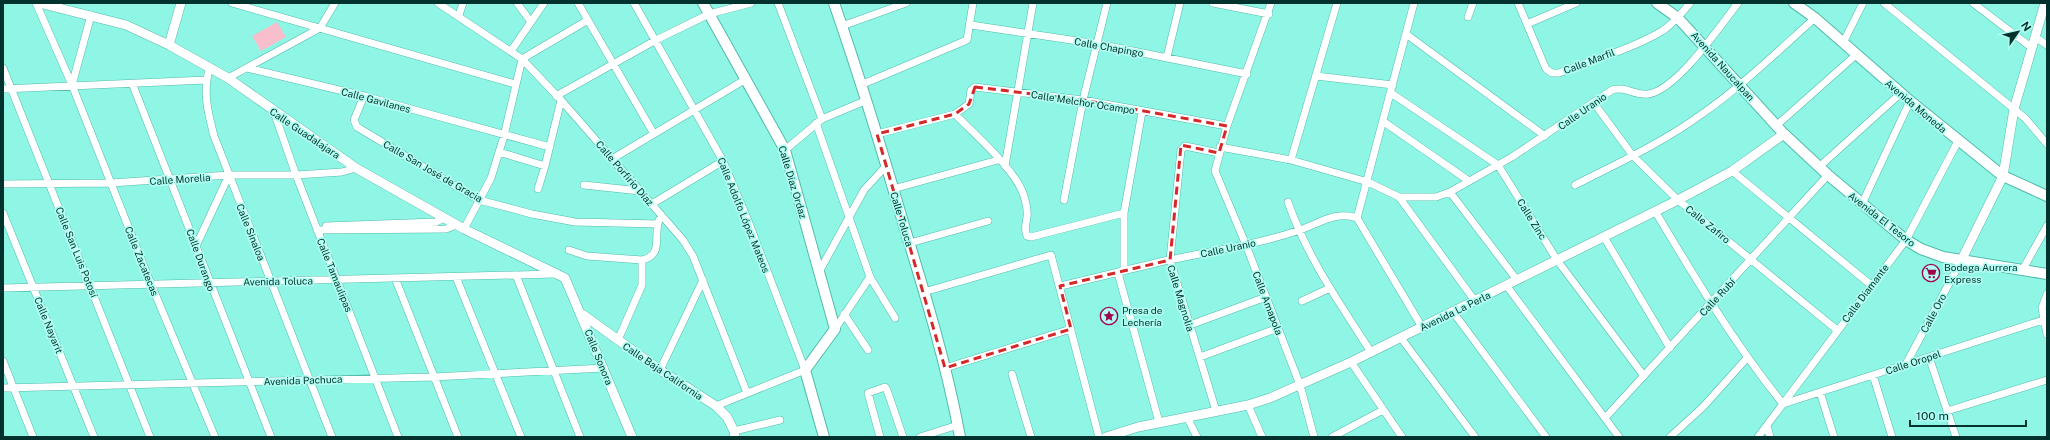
<svg xmlns="http://www.w3.org/2000/svg" width="2050" height="440" font-family="'Public Sans',sans-serif">
	<style>
		.green { fill: #f9becc }
		.lines { fill: none; stroke-linecap: round; stroke-linejoin: round }
		.minor-casing { stroke: #52bbac; stroke-width: 8 }
		.tertiary-casing { stroke: #52bbac; stroke-width: 10 }
		.secondary-casing { stroke: #52bbac; stroke-width: 12 }
		.minor { stroke: #fff; stroke-width: 7 }
		.tertiary { stroke: #fff; stroke-width: 9 }
		.secondary { stroke: #fff; stroke-width: 10 }
		.marked { fill: none; stroke: #d62828; stroke-width: 3; stroke-dasharray: 8 5; stroke-linejoin: round }
		.labels { text-anchor: middle; stroke-width: 3.5; stroke-linejoin: round; paint-order: stroke }
		.street-label { font-size: 10px; fill: #02322d; stroke: #b0fff2 }
		.poi-label { font-size: 10px; fill: #02322d; stroke: #b0fff2; text-anchor: start }
	</style>
	<rect width="100%" height="100%" fill="#8ff6e6"/>
	<path class="green" d="M277,22L286,37L261,51L252,36Z"/>
	<g class="lines">
		<defs>
			<path id="minor" d="M36,3L72,85L151,284L215,437
				M232,3L515,84
				M438,3L522,59L561,100L683,240L693,256L747,393
				M517,3L531,22
				M578,3L654,134
				M634,3L723,161L747,218L805,370L716,406
				M778,3L822,119
				M1213,3L1269,14
				M1271,3L1227,126L1215,171L1246,245L1300,385L1314,437
				M1518,3L1546,69L1552,73H1559C1592,60 1632,49 1662,31C1673,24 1682,13 1690,3
				M1884,3L2025,118L2047,144
				M1973,3L2032,48
				M459,15L463,3
				M1468,17L1473,3
				M1527,24L1576,3
				M971,25L1098,44L1247,74
				M842,26L906,3
				M1406,34L1545,136
				M2035,37L2047,45
				M1843,43L1863,3
				M511,51L544,3
				M1167,57L1180,3
				M210,67C202,90 208,113 214,136L332,437
				M3,68L150,437
				M247,68L364,96L550,147
				M1316,76L1393,85
				M228,78L320,28L335,3
				M132,83L271,437
				M863,84L967,40L973,3
				M72,85L91,15
				M3,89L206,80
				M1391,93L1498,165L1557,260L1644,376
				M364,96L354,120L357,127L479,200L532,214L575,222L658,224
				M556,96L656,40L709,14L751,3
				M1594,103L1633,156L1678,200L1837,330
				M274,112L296,175L398,437
				M955,114C975,135 1016,170 1024,196C1026,203 1028,211 1027,217C1026,224 1024,229 1027,236L1031,237L1124,213
				M1384,122L1469,181
				M816,123L870,277L895,318
				M1777,125L1857,54
				M877,134L955,114L969,104L971,90L975,87L1083,100L1227,126
				M1220,147L1291,160L1368,182L1399,197L1475,301
				M785,150L822,119L867,100
				M499,152L545,166
				M612,159L746,79
				M1291,160L1337,3
				M1005,166L1033,3
				M1819,167L1901,93
				M1732,171L1871,285
				M3,184L111,183L229,175H296L342,172L356,168
				M584,185L640,191
				M1575,185C1618,163 1662,143 1702,114C1742,86 1778,51 1815,18
				M538,189L545,166L561,100
				M893,189L998,160
				M1450,192L1517,280
				M1399,197H1436L1450,192L1512,157L1612,90C1627,86 1634,96 1648,94C1676,91 1721,25 1738,3
				M1064,200L1083,100L1107,3
				M1288,202C1307,257 1340,304 1371,352
				M652,204L723,161
				M1862,204L1910,101
				M1655,211C1695,278 1734,343 1783,404L2043,320
				M3,213L94,437
				M1357,218L1414,3
				M1357,218L1422,327
				M326,226L436,222L444,218
				M464,229L491,178L504,136L522,59L588,20
				M317,230L446,229L456,225
				M1604,237L1670,348
				M910,243L988,221
				M196,246L229,175
				M569,250L587,256L642,260C664,255 653,236 659,220
				M2023,269L2047,226
				M1124,271V213L1142,112
				M819,272L864,190L886,166
				M1118,273L1159,422
				M516,275L580,437
				M456,277L521,437
				M395,278L458,437
				M1506,285L1619,437
				M1060,286C1096,278 1133,268 1169,260C1212,251 1255,245 1297,231C1317,225 1335,210 1357,218
				M3,288L553,274
				M924,292L1051,255L1099,437
				M2047,294L2042,308L2047,334
				M1302,301L1330,288
				M1453,312L1546,437
				M844,314L868,350
				M1190,325L1266,297
				M835,329L870,277
				M1401,338L1475,437
				M618,340L642,285V260
				M1200,357L1278,328
				M1929,357L1956,437
				M3,361L33,437
				M1351,362L1402,437
				M1906,364L1961,261
				M945,368L1071,329
				M660,370L703,280
				M1012,374L1031,437
				M1873,375L1892,437
				M3,388L433,377L604,368
				M1820,392L1834,437
				M1248,405L1262,437
				M1216,411L1170,260L1181,150L1185,146L1219,153
				M1947,411L2047,380
				M1187,417L1197,437
				M1605,418L1828,175
				M1767,426L1770,437
				M734,431L780,420
				M880,437L868,393L885,387L887,390L903,437
				M920,437L958,425
				M1332,437L1383,410
				M1670,437L1703,407L1747,358
				M1758,437L1906,240L1958,141"/>
			<path id="tertiary" d="M39,3L126,25L169,45L228,78L356,168L464,229L565,278L632,437
				M169,45L181,3
				M1961,261L2003,176L2014,109L2045,3
				M582,314L660,370L716,406L727,417L734,431L735,437
				M1106,437L1138,427L1248,405L1270,398L1351,362L1678,200L1732,171L1784,134"/>
			<path id="secondary" d="M703,3L785,150L835,329L805,370L824,437
				M834,3C860,78 883,153 905,229C926,297 947,366 960,437
				M1657,3L1678,18L1784,134L1828,175L1906,240L1921,249L1943,257L2047,274
				M1794,3L1815,18L1910,101L2003,176L2047,196"/>
		</defs>
		<use href="#minor" class="minor-casing"/>
		<use href="#tertiary" class="tertiary-casing"/>
		<use href="#secondary" class="secondary-casing"/>
		<use href="#minor" class="minor"/>
		<use href="#tertiary" class="tertiary"/>
		<use href="#secondary" class="secondary"/>
	</g>
	<path class="marked" d="M975,87L1083,100L1227,126L1219,153L1181,145L1170,260L1060,286L1071,329L945,368L877,134L955,114L969,104Z"/>
	<defs>
		<symbol id="supermarket-ring" viewBox="-11 -11 22 22"><circle r="9.5" fill="#b0fff2" stroke="#9e064d" stroke-width="1.5"/><path d="M-6-5.5h2.5l.6 2H6L4.5 2H-2.5L-4.4-4H-6ZM-1.5 3.2a1.3 1.3 0 1 0 .1 0ZM3 3.2a1.3 1.3 0 1 0 .1 0Z" fill="#9e064d"/></symbol>
		<symbol id="sight-ring" viewBox="-11 -11 22 22"><circle r="9.5" fill="#b0fff2" stroke="#9e064d" stroke-width="1.5"/><path d="M0-6L1.8-2.2L6-1.7L2.9 1.2L3.7 5.4L0 3.3L-3.7 5.4L-2.9 1.2L-6-1.7L-1.8-2.2Z" fill="#9e064d"/></symbol>
	</defs>
	<g fill-rule="evenodd">
		<use href="#supermarket-ring" x="1921" y="263" width="20" height="20"/>
		<use href="#sight-ring" x="1099" y="306" width="20" height="20"/>
	</g>
	<g class="labels">
		<g class="street-label">
			<text transform="translate(1109 47) rotate(10)" y="4">Calle Chapingo</text>
			<text transform="translate(1589 61) rotate(-21)" y="4">Calle Marfil</text>
			<text transform="translate(1723 66) rotate(48)" y="4">Avenida Naucalpan</text>
			<text transform="translate(376 100) rotate(15)" y="4">Calle Gavilanes</text>
			<text transform="translate(1083 102) rotate(9)" y="4">Calle Melchor Ocampo</text>
			<text transform="translate(1916 106) rotate(40)" y="4">Avenida Moneda</text>
			<text transform="translate(1582 111) rotate(-35)" y="4">Calle Uranio</text>
			<text transform="translate(305 133) rotate(34)" y="4">Calle Guadalajara</text>
			<text transform="translate(433 171) rotate(30)" y="4">Calle San José de Gracia</text>
			<text transform="translate(625 173) rotate(49)" y="4">Calle Porfirio Díaz</text>
			<text transform="translate(180 179) rotate(-4)" y="4">Calle Morelia</text>
			<text transform="translate(793 182) rotate(73)" y="4">Calle Díaz Ordaz</text>
			<text transform="translate(744 215) rotate(68)" y="4">Calle Adolfo López Mateos</text>
			<text transform="translate(902 219) rotate(73)" y="4">Calle Toluca</text>
			<text transform="translate(1532 219) rotate(58)" y="4">Calle Zinc</text>
			<text transform="translate(1882 219) rotate(38)" y="4">Avenida El Tesoro</text>
			<text transform="translate(1708 224) rotate(39)" y="4">Calle Zafiro</text>
			<text transform="translate(251 232) rotate(68)" y="4">Calle Sinaloa</text>
			<text transform="translate(1228 248) rotate(-12)" y="4">Calle Uranio</text>
			<text transform="translate(77 252) rotate(68)" y="4">Calle San Luis Potosí</text>
			<text transform="translate(201 260) rotate(70)" y="4">Calle Durango</text>
			<text transform="translate(142 261) rotate(68)" y="4">Calle Zacatecas</text>
			<text transform="translate(335 275) rotate(68)" y="4">Calle Tamaulipas</text>
			<text transform="translate(278 281) rotate(-1)" y="4">Avenida Toluca</text>
			<text transform="translate(1865 293) rotate(-53)" y="4">Calle Diamante</text>
			<text transform="translate(1717 297) rotate(-47)" y="4">Calle Rubí</text>
			<text transform="translate(1181 298) rotate(73)" y="4">Calle Magnolia</text>
			<text transform="translate(1268 303) rotate(69)" y="4">Calle Amapola</text>
			<text transform="translate(1455 311) rotate(-26)" y="4">Avenida La Perla</text>
			<text transform="translate(1933 313) rotate(-62)" y="4">Calle Oro</text>
			<text transform="translate(49 325) rotate(68)" y="4">Calle Nayarit</text>
			<text transform="translate(599 357) rotate(68)" y="4">Calle Sonora</text>
			<text transform="translate(1913 362) rotate(-18)" y="4">Calle Oropel</text>
			<text transform="translate(663 371) rotate(34)" y="4">Calle Baja California</text>
			<text transform="translate(303 380) rotate(-2)" y="4">Avenida Pachuca</text>
		</g>
		<g class="poi-label">
			<text x="1944" y="271">Bodega Aurrera<tspan x="1944" dy="12">Express</tspan></text>
			<text x="1122" y="314">Presa de<tspan x="1122" dy="12">Lechería</tspan></text>
		</g>
	</g>
	<rect width="2050" height="440" fill="none" stroke="#02322d" stroke-width="8"/>
	<g transform="translate(2018 32) rotate(56)" stroke="#b0fff2" stroke-width="3" paint-order="stroke">
	<path d="M0-3L7 15L0 10L-7 15Z" fill="#02322d"/>
	<text y="-6" font-size="11" font-weight="bold" text-anchor="middle" fill="#02322d">N</text>
	</g>
	<path d="M1910 420v6h116v-6" fill="none" stroke="#02322d" stroke-width="2"/>
	<text x="1916" y="420" font-size="12" fill="#02322d" stroke="#b0fff2" stroke-width="3" paint-order="stroke">100 m</text>
</svg>
